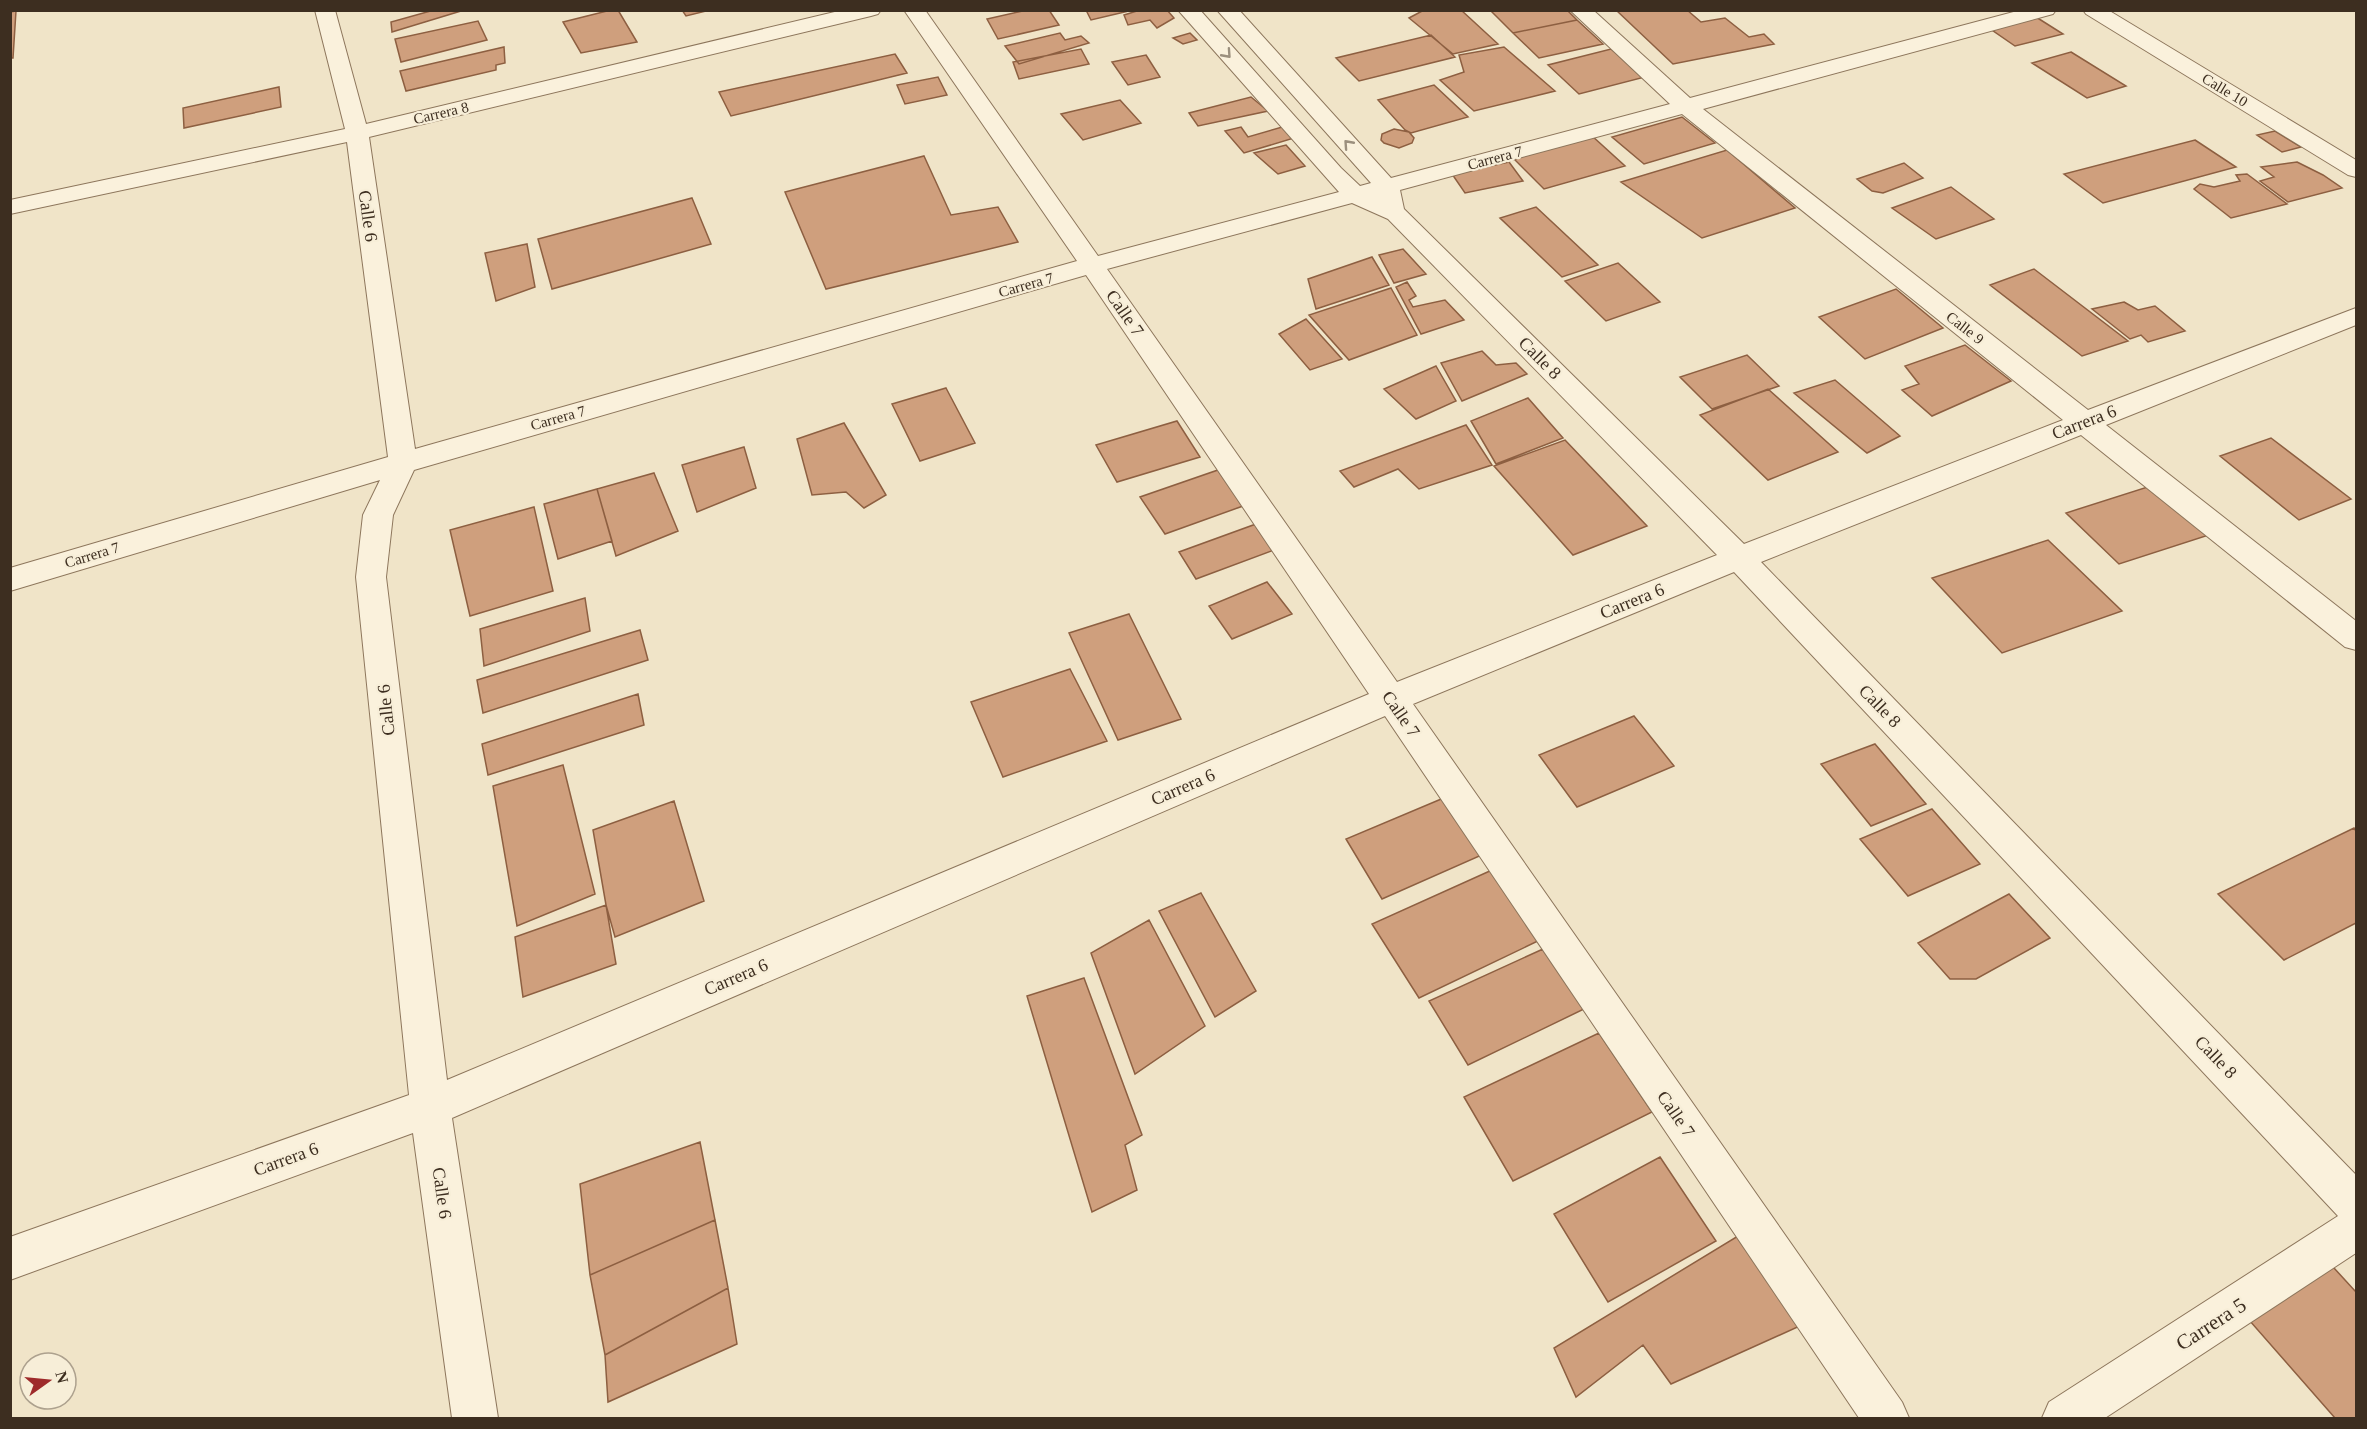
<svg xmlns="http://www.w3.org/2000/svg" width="2367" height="1429" font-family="'Times New Roman',serif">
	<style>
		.building { fill: #cf9f7d; stroke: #8d5f41; stroke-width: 1.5 }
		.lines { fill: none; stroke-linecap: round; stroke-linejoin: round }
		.street-casing { stroke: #8d765c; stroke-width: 2 }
		.street { fill: #faf1dc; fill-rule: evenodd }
		.oneway { stroke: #9c907e }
		.labels { text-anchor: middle; stroke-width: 4.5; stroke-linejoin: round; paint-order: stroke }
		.far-street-label { font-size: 15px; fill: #3d2e20; stroke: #f7eed8 }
		.street-label { font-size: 18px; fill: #3d2e20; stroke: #f7eed8 }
		.near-street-label { font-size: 21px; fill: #3d2e20; stroke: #f7eed8 }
	</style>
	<rect width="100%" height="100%" fill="#f0e4c8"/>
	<path class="building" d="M434,10L461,11L392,32L391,22Z
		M611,10H618L637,42L581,53L563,22Z
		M682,10H710L686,16Z
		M1027,10H1049L1059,25L998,39L987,19Z
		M1086,10H1133L1091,20Z
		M1140,10H1167L1174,18L1157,28L1150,20L1128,25L1124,15Z
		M1424,10H1461L1498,44L1453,54L1409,18Z
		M1567,10L1577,20L1513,33L1491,11Z
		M1616,10H1687L1701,22L1725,18L1749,37L1764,34L1774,44L1673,64Z
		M16,11L13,58H10V12Z
		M2036,17L2063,34L2015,46L1989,28Z
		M1577,20L1603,44L1539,58L1513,33Z
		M478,21L487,40L401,62L395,39Z
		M1060,33L1065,40L1081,36L1089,43L1019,64L1005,46Z
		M1190,33L1197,40L1183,44L1173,38Z
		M1431,35L1455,57L1359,81L1336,58Z
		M504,47L505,63L496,65V70L406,91L400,71Z
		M1504,47L1555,91L1474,111L1440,80L1464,72L1459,55Z
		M1081,49L1089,64L1019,79L1013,62Z
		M1611,49L1645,77L1579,94L1548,65Z
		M2071,52L2126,86L2087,98L2032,63Z
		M895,54L907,73L731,116L719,92Z
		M1146,55L1160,77L1128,85L1112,62Z
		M938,77L947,95L905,104L897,85Z
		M1434,85L1468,117L1411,133L1405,130L1378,100Z
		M279,87L281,107L184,128L183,108Z
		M1251,97L1268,111L1198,126L1189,113Z
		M1120,100L1141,123L1083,140L1061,114Z
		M1682,117L1715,143L1644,164L1612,137Z
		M1241,127L1248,137L1282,127L1294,138L1244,153L1225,131Z
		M1394,129L1409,132L1414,138L1412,143L1399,148L1384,143L1381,140L1382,134Z
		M2275,131L2301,147L2282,152L2257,135Z
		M1591,135L1625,166L1544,189L1512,157Z
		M2195,140L2236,167L2103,203L2064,174Z
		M1286,145L1305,166L1278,174L1254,153Z
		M1727,150L1795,208L1702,238L1621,182Z
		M924,156L951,215L998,207L1018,242L826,289L785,192Z
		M1509,162L1523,181L1465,193L1452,174Z
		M2297,162L2323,175L2342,188L2288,202L2260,181L2274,177L2261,167Z
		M1904,163L1923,178L1883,193L1872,191L1857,179Z
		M2247,174L2287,204L2231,218L2194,189L2200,184L2214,187L2240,181L2236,175Z
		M1951,187L1994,219L1936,239L1892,208Z
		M692,198L711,244L552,289L538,239Z
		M1536,207L1598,265L1562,277L1500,218Z
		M527,244L535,287L496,301L485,253Z
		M1403,249L1426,274L1394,283L1379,255Z
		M1372,257L1389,285L1316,309L1308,279Z
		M1618,263L1660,302L1606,321L1565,281Z
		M2034,269L2128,341L2082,356L1990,285Z
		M1407,282L1416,296L1409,300L1413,307L1445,300L1464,320L1421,334L1396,287Z
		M1391,288L1417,335L1349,360L1309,315Z
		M1896,289L1943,328L1865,359L1819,317Z
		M2124,302L2138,310L2155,306L2185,331L2148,342L2141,335L2130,339L2092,309Z
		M1306,319L1342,359L1310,370L1279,334Z
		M1965,345L2011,381L1932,416L1902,390L1919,384L1905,366Z
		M1482,351L1496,365L1516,363L1527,374L1462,401L1441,363Z
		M1747,355L1779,386L1712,409L1680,377Z
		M1436,366L1456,401L1416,419L1384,389Z
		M1835,380L1900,436L1867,453L1794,393Z
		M946,388L975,443L920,461L892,404Z
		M1768,389L1838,452L1768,480L1700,415Z
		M1528,398L1563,438L1496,464L1471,421Z
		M1177,421L1200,457L1117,482L1096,445Z
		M844,423L886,495L864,508L846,492L812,495L797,439Z
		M1466,425L1492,465L1419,489L1398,469L1354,487L1340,471Z
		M2271,438L2351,499L2299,520L2220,456Z
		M1565,440L1647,526L1573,555L1494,466Z
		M744,447L756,488L697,512L682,465Z
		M1218,470L1243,506L1165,534L1140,497Z
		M654,473L678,531L616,556L597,489Z
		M2160,483L2215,533L2119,564L2066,513Z
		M597,489L612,541L558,559L544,504Z
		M534,507L553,591L470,616L450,530Z
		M1256,524L1274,550L1196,579L1179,552Z
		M2048,540L2122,611L2002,653L1932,578Z
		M1267,582L1292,614L1232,639L1209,606Z
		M585,598L590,631L484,666L480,629Z
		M1129,614L1181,719L1118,740L1069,633Z
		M640,630L648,660L483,713L477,680Z
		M1070,669L1107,741L1003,777L971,702Z
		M638,694L644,725L488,775L482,744Z
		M1634,716L1674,766L1577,807L1539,755Z
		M1875,744L1926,804L1871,826L1821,764Z
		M563,765L595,894L517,926L493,786Z
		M1446,797L1484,854L1382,899L1346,839Z
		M674,801L704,901L615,937L606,905L593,830Z
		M1932,809L1980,864L1908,896L1860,839Z
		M2354,828L2356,831V923L2284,960L2218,894Z
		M1492,870L1540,940L1419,998L1372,924Z
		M1201,893L1256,991L1215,1017L1159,911Z
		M2009,894L2050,938L1976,979H1950L1918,943Z
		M606,905L616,964L523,997L515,937Z
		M1149,920L1205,1026L1135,1074L1091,953Z
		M1543,949L1584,1009L1468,1065L1429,1001Z
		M1084,978L1142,1135L1125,1145L1137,1190L1092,1212L1027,996Z
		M1599,1033L1652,1112L1513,1181L1464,1097Z
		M700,1142L715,1220L590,1275L580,1184Z
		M1660,1157L1716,1241L1608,1302L1554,1214Z
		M715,1220L728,1288L605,1355L590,1275Z
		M1738,1236L1802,1325L1671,1384L1643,1345L1576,1397L1554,1348Z
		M2323,1256L2356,1292V1418H2335L2242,1312Z
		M728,1288L737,1344L608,1402L605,1355Z"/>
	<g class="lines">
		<defs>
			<path id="street" d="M315,10H335L366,124L843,10H881L878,14L871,16L369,137L415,449L1077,261L904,10H925L1098,256L1339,192L1178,10H1200L1341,168L1360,186L1371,183L1217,10H1239L1391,178L1670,104L1570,10H1593L1690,98L2021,10H2056L2053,14L1703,109L2088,410L2356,308V325L2106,425L2356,621V650L2345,647L2081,435L1761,562L2356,1175V1253L2105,1418H2042L2049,1402L2338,1216L1734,572L1413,704L1902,1402L1909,1418H1859L1385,716L452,1118L498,1418H452L413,1133L10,1280V1237L409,1095L356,577L363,515L380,480L10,591V568L388,457L347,142L10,214V200L345,129ZM1682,114L2063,420L1744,544L1404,209L1400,190ZM1352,203L1388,219L1717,555L1397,682L1107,269ZM1086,275L1369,694L447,1080L386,577L393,515L414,470Z
				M2083,10H2108L2356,160V177L2348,175L2086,14Z"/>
		</defs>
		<use href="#street" class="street-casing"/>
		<use href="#street" class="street"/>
	</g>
	<defs><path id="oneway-chevron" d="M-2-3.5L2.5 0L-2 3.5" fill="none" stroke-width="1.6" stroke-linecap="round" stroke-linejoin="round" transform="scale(1.5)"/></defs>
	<g class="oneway">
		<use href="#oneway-chevron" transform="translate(1227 54) rotate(48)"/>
		<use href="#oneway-chevron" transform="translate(1348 144) rotate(-132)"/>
	</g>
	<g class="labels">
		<g class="far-street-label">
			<text transform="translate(2225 90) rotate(31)" y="5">Calle 10</text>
			<text transform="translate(441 113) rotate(-13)" y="5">Carrera 8</text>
			<text transform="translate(1495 158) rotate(-15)" y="5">Carrera 7</text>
			<text transform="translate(1026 285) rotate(-16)" y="5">Carrera 7</text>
			<text transform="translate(1965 328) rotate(38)" y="5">Calle 9</text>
			<text transform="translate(558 418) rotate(-16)" y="5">Carrera 7</text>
			<text transform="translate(92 555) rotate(-17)" y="5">Carrera 7</text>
		</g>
		<g class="street-label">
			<text transform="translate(368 216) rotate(82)" y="6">Calle 6</text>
			<text transform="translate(1125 313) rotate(55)" y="6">Calle 7</text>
			<text transform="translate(1540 358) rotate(45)" y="6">Calle 8</text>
			<text transform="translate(2084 422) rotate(-21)" y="6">Carrera 6</text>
			<text transform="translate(1632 601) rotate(-22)" y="6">Carrera 6</text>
			<text transform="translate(1880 706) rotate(46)" y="6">Calle 8</text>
			<text transform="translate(386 710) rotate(-96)" y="6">Calle 6</text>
			<text transform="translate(1401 714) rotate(55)" y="6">Calle 7</text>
			<text transform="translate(1183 787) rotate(-23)" y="6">Carrera 6</text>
			<text transform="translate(736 977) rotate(-23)" y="6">Carrera 6</text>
			<text transform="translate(2216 1057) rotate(46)" y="6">Calle 8</text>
			<text transform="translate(1676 1114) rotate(55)" y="6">Calle 7</text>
			<text transform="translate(286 1159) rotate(-20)" y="6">Carrera 6</text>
			<text transform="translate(442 1193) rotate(82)" y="6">Calle 6</text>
		</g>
		<g class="near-street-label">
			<text transform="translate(2211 1324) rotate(-33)" y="7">Carrera 5</text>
		</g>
	</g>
	<rect width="2367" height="1429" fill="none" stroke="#3d2e20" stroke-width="24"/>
	<g transform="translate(48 1381) rotate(75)"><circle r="28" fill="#f7eed8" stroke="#ada18e" stroke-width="1.5"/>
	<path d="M0-4.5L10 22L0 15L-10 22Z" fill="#9e2a2b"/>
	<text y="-9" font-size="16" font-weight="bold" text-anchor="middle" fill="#3d2e20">N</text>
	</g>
</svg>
